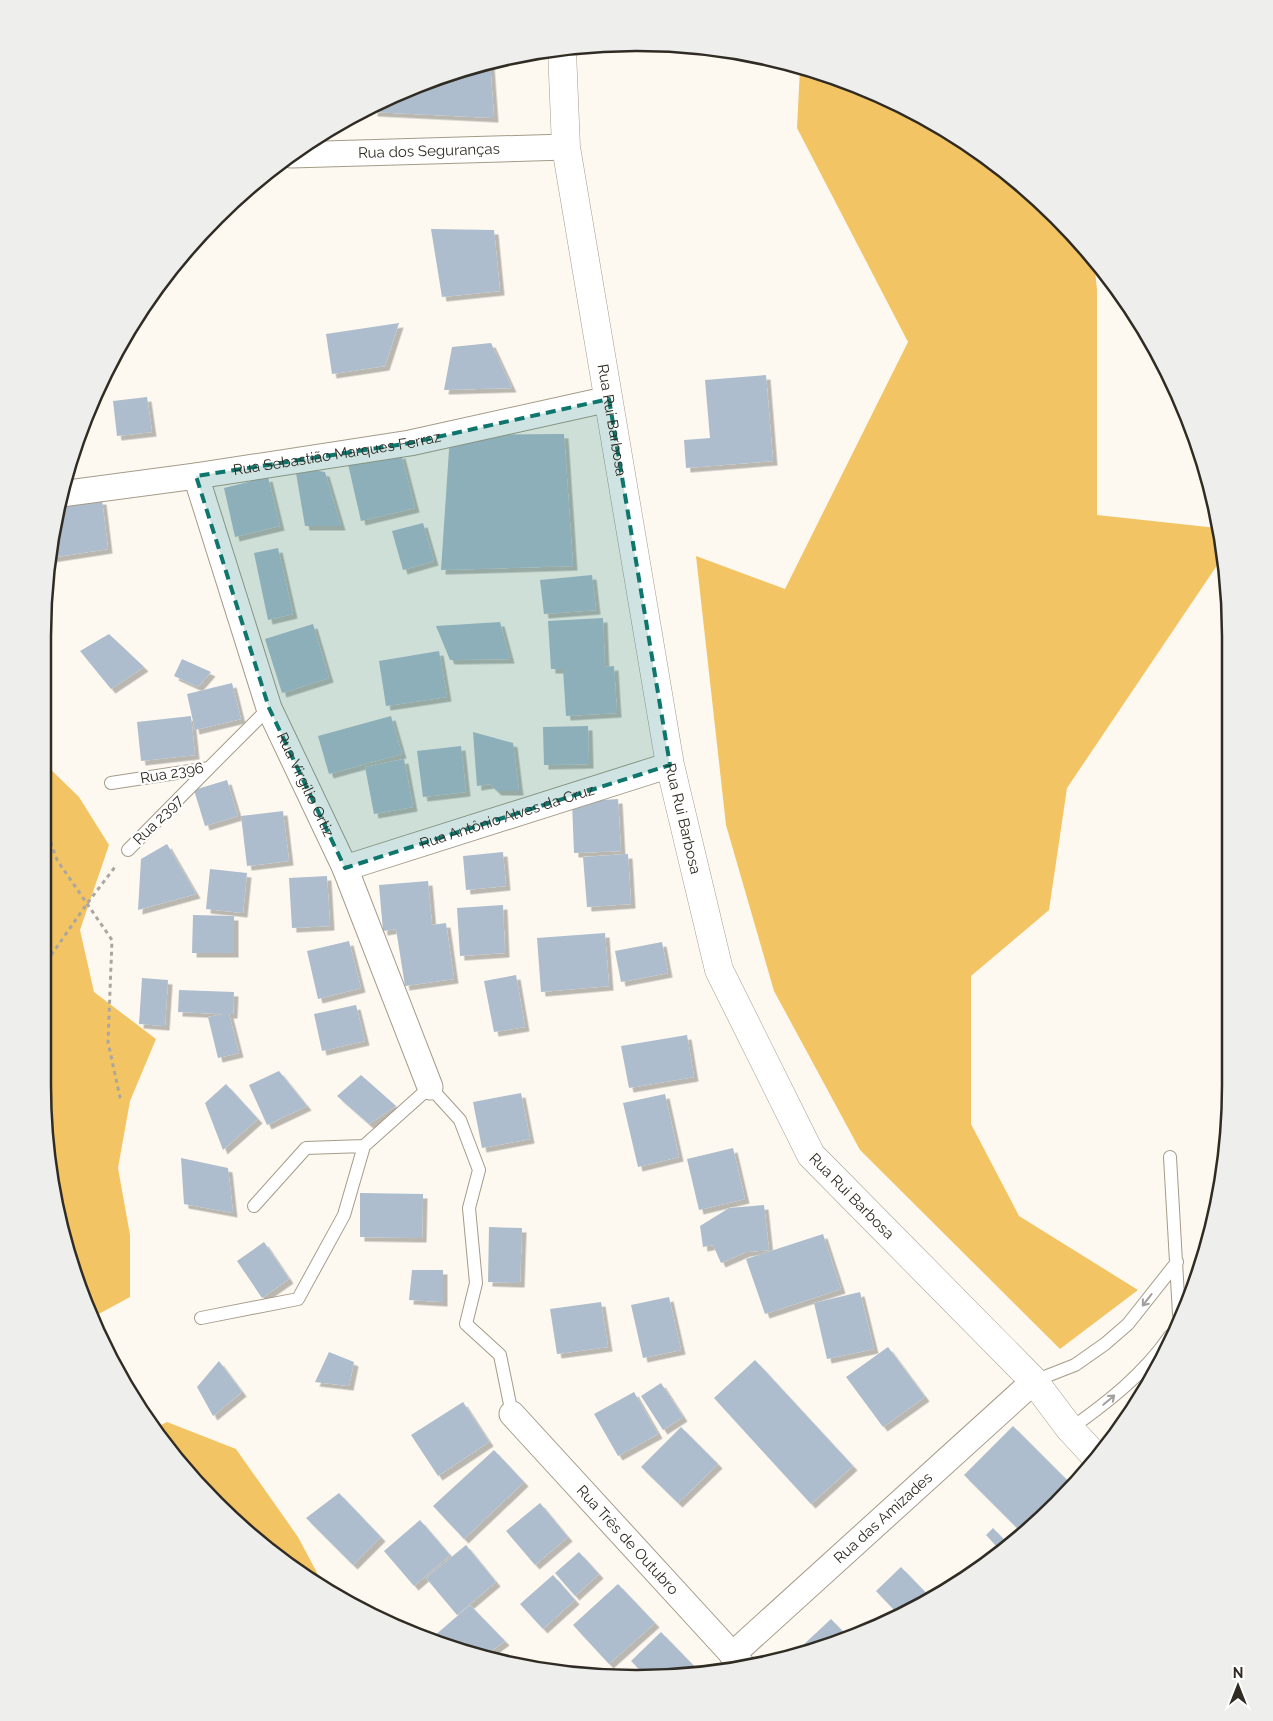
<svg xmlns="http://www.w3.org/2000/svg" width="1273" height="1721" font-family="Raleway,sans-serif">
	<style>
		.forest { fill: #f3c464 }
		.building { fill: #adbdcd; filter: url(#shadow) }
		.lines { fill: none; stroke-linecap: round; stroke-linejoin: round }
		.lane-casing { stroke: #a59b89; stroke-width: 14 }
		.street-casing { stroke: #a59b89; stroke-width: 27 }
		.secondary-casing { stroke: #a59b89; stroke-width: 29 }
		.path { stroke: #aba79f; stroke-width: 3; stroke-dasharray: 4 4; stroke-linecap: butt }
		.lane { stroke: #fff; stroke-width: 12 }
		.street { stroke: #fff; stroke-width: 25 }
		.secondary { stroke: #fff; stroke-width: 28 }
		.oneway { stroke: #a2a09c }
		.marked { fill: #0f766e; fill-opacity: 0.2; stroke: #0f766e; stroke-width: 4; stroke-dasharray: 10 6; stroke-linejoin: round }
		.labels { text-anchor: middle; stroke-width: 4.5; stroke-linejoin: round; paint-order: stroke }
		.street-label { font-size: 15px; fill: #302c24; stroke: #fff }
		.rim { fill: none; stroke: #302c24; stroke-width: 2.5 }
	</style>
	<defs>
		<filter id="shadow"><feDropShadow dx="4.5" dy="4.5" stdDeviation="0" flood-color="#0004"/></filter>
	</defs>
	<rect width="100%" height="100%" fill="#fdf9f1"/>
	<path class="forest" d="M800,68L828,74L934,122L1028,190L1094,260L1097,290V515L1217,528L1224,555L1067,788L1049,910L971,976V1124L1019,1216L1138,1290L1060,1349L860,1150L774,991L726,825L696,556L785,589L908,342L797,128Z
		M43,762L79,797L109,845L80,930L94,992L156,1039L130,1101L118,1168L130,1235V1297L95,1316L63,1239L43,1085Z
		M167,1422L236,1449L298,1537L324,1586L275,1556L217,1505L157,1427Z"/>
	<path class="building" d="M490,62L494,118L373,112L374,104L483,63Z
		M431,229L494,230L500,291L442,297Z
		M399,323L385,366L332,374L326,334Z
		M491,343L512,388L444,390L452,347Z
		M766,375L773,461L686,468L684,440L710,438L705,380Z
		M147,397L152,432L117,436L113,401Z
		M564,434L573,566L441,570L450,435Z
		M401,454L415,508L361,521L348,464Z
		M295,467L325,472L341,526H305Z
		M268,477L280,526L235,537L224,488Z
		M102,500L108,549L50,558L60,502Z
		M423,523L434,561L403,570L392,531Z
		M278,548L293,614L268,620L254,553Z
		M592,575L596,610L544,614L540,580Z
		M603,618L605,667L614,666L617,713L566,716L563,669H551L548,621Z
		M500,622L510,659L450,660L436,626Z
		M313,624L329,678L282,693L265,639Z
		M109,634L144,667L111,689L80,651Z
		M439,651L447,697L386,706L379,661Z
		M182,659L211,672L198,687L174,676Z
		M232,683L241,719L195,730L187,694Z
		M191,716L195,755L141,761L137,722Z
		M391,716L402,754L329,774L318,736Z
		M588,726L589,764L544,765L543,727Z
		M473,732L513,743L519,791H497L490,784L477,786Z
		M461,746L466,792L423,797L417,751Z
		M404,759L413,807L374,814L365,767Z
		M227,780L238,816L205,826L194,790Z
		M618,799L621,851L574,853L572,802Z
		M283,811L289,861L247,866L241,816Z
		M167,844L196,894L138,910L141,859Z
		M503,852L506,886L466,890L463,856Z
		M628,854L631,904L587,907L583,857Z
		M210,869L247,873L243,913L206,909Z
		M327,876L330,926L292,928L289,878Z
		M428,881L432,925L446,923L454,979L405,986L396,929L383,931L379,885Z
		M503,905L505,953L460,956L457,908Z
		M193,915L234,916V953H192Z
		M605,933L609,986L541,992L537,938Z
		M349,941L361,988L318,999L307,951Z
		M662,942L668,973L621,982L615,951Z
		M516,975L525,1027L494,1032L484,981Z
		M142,978L168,980L165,1026L139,1024Z
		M179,990L234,992L233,1014H229L239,1053L218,1058L208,1017L223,1014L178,1012Z
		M356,1005L365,1041L322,1051L314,1014Z
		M687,1035L694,1077L629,1088L621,1046Z
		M279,1071L307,1106L267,1125L249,1085Z
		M361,1075L396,1106L369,1124L337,1096Z
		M226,1084L258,1119L223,1150L205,1103Z
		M521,1093L530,1139L482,1148L473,1102Z
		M665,1094L679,1157L638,1167L623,1103Z
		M733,1148L745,1199L699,1210L687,1159Z
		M181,1158L228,1168L233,1213L184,1204Z
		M360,1193L423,1194L422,1238L360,1237Z
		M764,1205L769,1250L746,1252L721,1263L713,1245L703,1247L700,1226L729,1208Z
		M489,1227L522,1228L520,1283L488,1282Z
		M823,1234L841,1289L765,1314L746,1259Z
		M264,1242L289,1279L262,1298L237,1261Z
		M412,1270H443V1302L409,1300Z
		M860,1292L874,1349L827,1359L814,1303Z
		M669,1297L681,1350L643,1358L631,1305Z
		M601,1302L608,1347L557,1354L550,1309Z
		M888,1347L925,1397L883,1427L846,1377Z
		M329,1352L354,1362L349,1386L315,1382Z
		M755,1360L853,1466L811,1504L714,1398Z
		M219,1361L242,1392L213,1416L197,1387Z
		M661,1383L683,1417L663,1430L641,1396Z
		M634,1392L658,1434L618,1456L594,1414Z
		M463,1402L489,1442L438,1476L411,1435Z
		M1013,1426L1073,1486L1022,1533L964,1475Z
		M681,1427L718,1464L678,1503L641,1467Z
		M494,1450L524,1482L464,1539L433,1506Z
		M339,1493L381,1537L353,1565L306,1518Z
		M540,1503L568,1537L535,1565L506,1531Z
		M420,1520L450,1555L414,1586L384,1551Z
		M993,1528L1009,1545L998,1556L989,1561L1000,1550L986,1535Z
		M466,1545L496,1582L457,1615L426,1578Z
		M579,1552L599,1574L575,1596L555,1573Z
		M901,1567L929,1596L898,1614L876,1591Z
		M553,1575L575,1600L543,1629L520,1604Z
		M618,1584L655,1623L609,1664L573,1625Z
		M470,1605L505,1641L486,1655L433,1637Z
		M831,1619L849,1638L806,1653L801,1647Z
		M661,1632L694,1666L685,1676L676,1677L645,1675L631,1661Z"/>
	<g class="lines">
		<defs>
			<path id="lane" d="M111,783L209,768L269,708
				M128,850L209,768
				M1170,1157L1179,1314
				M254,1206L306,1148L364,1146
				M201,1318L298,1299L344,1215L364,1146L430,1087L460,1120L479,1170L469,1208L476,1283L466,1324L500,1355L512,1414
				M1034,1381L1075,1365L1105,1344L1128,1324L1177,1262
				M1070,1429C1108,1402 1144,1374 1170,1336"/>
			<g id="street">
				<path id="s1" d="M291,155L566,147"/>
				<path id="s2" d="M196,476L269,708L345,868L430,1087"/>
				<path id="s3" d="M61,494L196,476L410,443L609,399"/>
				<path id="s4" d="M345,868L670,765"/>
				<path id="s5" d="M512,1414L743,1666"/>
				<path id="s6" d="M732,1655L1034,1381"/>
			</g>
			<g id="secondary">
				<path id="s7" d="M562,50L566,147L670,765L719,970L811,1155L1034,1381L1070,1429L1096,1457"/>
			</g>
		</defs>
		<use href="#lane" class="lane-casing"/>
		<use href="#street" class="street-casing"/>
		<use href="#secondary" class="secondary-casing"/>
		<path class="path" d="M45,827L57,860L112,940L108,1042L121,1102
			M43,957L52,954L86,905L115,867"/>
		<use href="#lane" class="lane"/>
		<use href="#street" class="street"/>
		<use href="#secondary" class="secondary"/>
	</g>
	<defs><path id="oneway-shaft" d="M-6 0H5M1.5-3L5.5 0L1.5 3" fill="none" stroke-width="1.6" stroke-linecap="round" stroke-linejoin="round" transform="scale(1.25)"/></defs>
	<g class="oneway">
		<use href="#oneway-shaft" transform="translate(1147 1300) rotate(128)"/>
		<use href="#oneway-shaft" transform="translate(1109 1400) rotate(-40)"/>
	</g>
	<path class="marked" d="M609,399L670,765L345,868L269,708L196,476L410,443Z"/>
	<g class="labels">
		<g class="street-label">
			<text dy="5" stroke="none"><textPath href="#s1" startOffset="138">Rua dos Seguranças</textPath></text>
			<text dy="5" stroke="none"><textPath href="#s7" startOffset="374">Rua Rui Barbosa</textPath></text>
			<text dy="5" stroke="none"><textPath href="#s3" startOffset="279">Rua Sebastião Marques Ferraz</textPath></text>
			<text transform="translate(172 773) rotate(-10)" y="5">Rua 2396</text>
			<text dy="5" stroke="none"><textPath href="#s2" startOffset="328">Rua Virgílio Ortiz</textPath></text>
			<text dy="5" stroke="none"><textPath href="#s4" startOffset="170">Rua Antônio Alves da Cruz</textPath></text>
			<text dy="5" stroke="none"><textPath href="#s7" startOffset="779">Rua Rui Barbosa</textPath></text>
			<text transform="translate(158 820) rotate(-45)" y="5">Rua 2397</text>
			<text dy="5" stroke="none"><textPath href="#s7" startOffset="1199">Rua Rui Barbosa</textPath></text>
			<text dy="5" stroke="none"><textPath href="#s6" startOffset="204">Rua das Amizades</textPath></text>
			<text dy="5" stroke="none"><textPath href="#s5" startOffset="171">Rua Três de Outubro</textPath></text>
		</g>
	</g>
	<path d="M0 0H1273V1721H0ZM636 51H637A585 585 0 0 1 1222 636V1085A585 585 0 0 1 637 1670H636A585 585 0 0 1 51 1085V636A585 585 0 0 1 636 51Z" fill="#eeeeed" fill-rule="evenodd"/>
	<path class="rim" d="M636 51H637A585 585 0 0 1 1222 636V1085A585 585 0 0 1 637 1670H636A585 585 0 0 1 51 1085V636A585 585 0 0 1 636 51Z"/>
	<g transform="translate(1238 1686)" stroke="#ffffff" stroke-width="4" paint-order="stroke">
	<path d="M0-4L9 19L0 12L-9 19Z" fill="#302c24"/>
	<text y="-8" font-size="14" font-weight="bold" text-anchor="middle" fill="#302c24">N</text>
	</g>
</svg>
